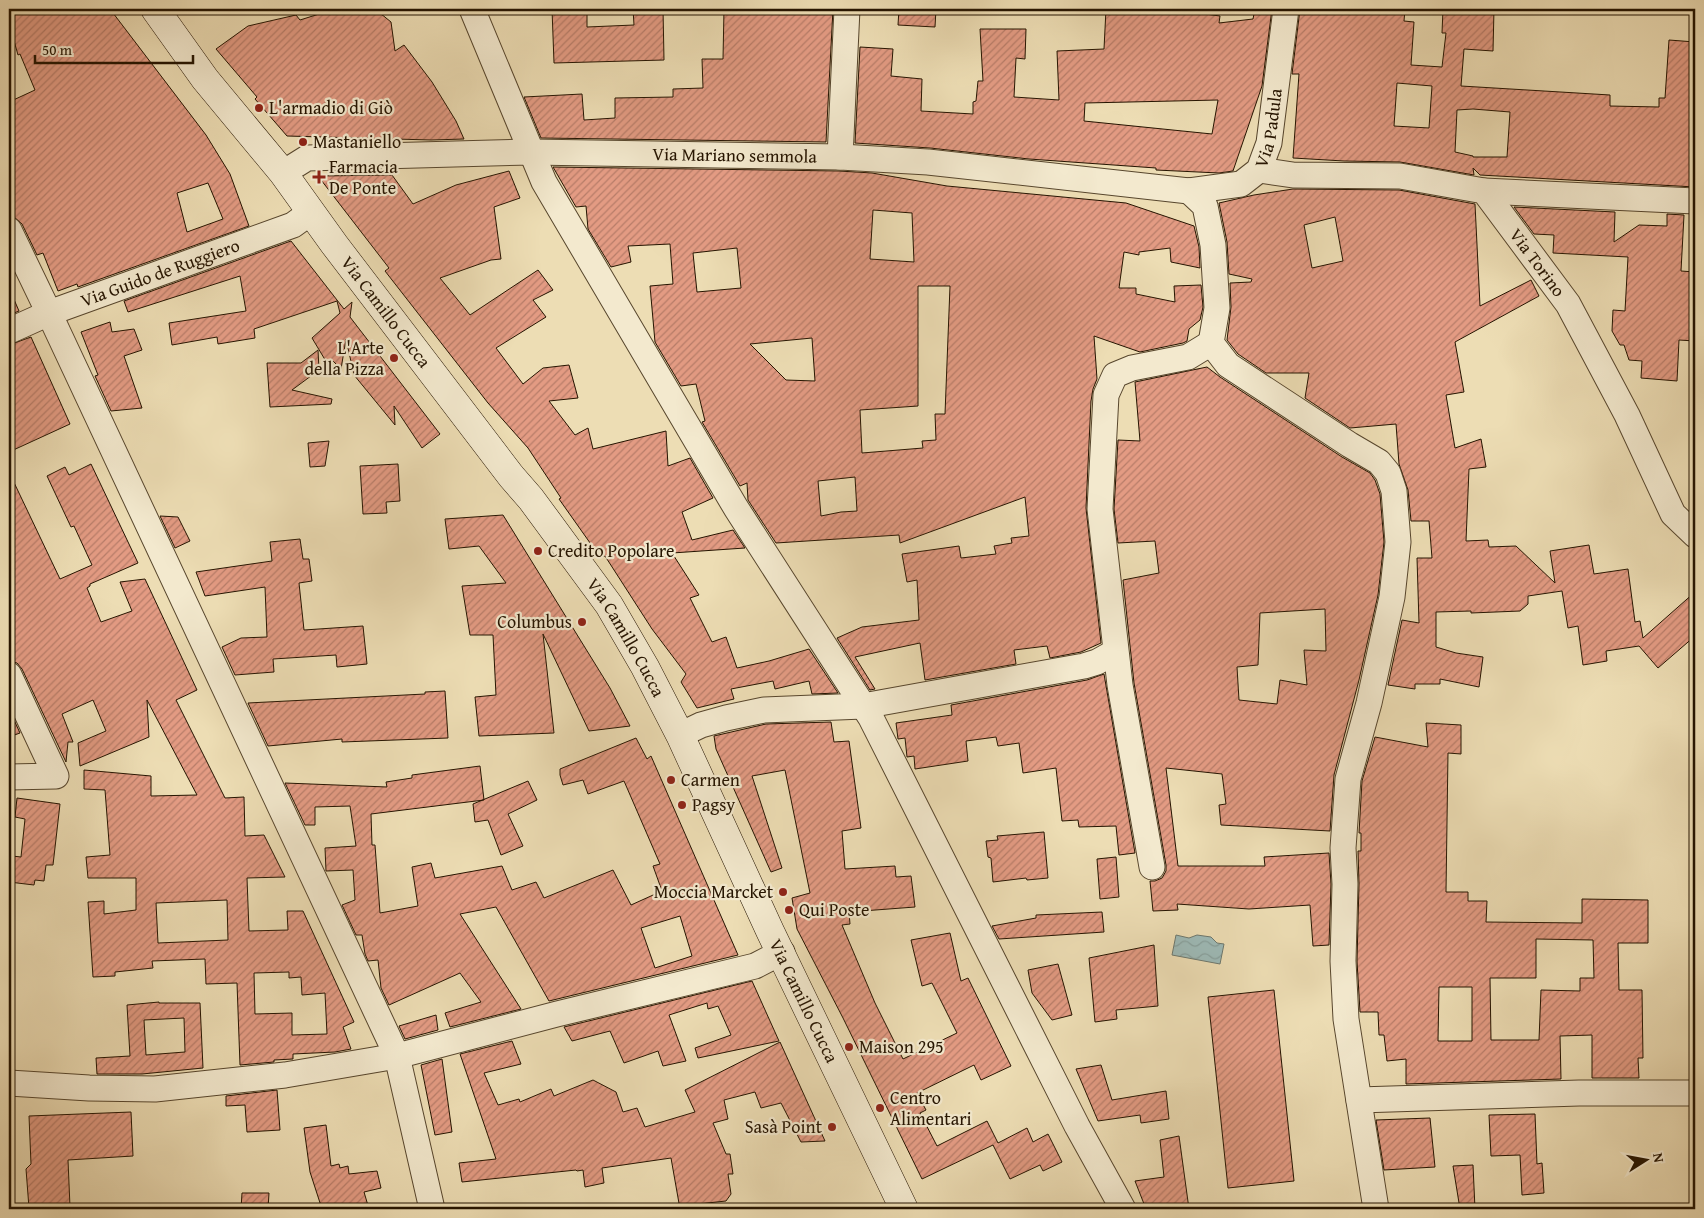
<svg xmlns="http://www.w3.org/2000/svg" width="1704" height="1218" font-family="'Gentium Book Plus',serif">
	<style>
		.water { fill: url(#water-waves); stroke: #6d786e }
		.building { fill: url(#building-hatch); stroke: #251400; fill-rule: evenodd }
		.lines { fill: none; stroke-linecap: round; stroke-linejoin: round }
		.street-casing { stroke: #57462d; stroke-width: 27 }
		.secondary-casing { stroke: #251400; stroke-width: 29 }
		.street { stroke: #f3e9ce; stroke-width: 25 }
		.secondary { stroke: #f3e9ce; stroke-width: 28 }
		.poi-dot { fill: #8f2418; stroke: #f3e9ce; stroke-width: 2 }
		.labels { text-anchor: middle; stroke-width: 4.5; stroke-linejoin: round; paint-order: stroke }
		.poi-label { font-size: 18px; fill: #251400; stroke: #f3e9ce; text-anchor: start }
		.street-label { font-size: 18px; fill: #251400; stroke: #f3e9ce }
	</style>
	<defs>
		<pattern id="water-waves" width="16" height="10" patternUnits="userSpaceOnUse" patternTransform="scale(1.25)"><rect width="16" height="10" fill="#9dbab7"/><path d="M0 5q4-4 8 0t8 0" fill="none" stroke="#879f9c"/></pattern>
		<pattern id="building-hatch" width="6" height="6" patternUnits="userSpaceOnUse" patternTransform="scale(1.25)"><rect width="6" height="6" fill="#e39b83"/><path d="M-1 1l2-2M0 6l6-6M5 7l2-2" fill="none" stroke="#b87d69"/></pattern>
	</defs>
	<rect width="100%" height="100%" fill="#edddb4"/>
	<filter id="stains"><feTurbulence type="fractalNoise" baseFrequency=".004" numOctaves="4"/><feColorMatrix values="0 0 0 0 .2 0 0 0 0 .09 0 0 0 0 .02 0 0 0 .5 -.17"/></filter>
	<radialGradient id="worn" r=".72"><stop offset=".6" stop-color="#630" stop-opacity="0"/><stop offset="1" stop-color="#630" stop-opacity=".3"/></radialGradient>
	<path class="water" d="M1176,935L1189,938L1197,935L1211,937L1217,943L1224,944L1220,964L1172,955Z"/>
	<path class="building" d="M9,9H110L206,135L230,174L249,226L78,287L77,284L58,291L43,253L37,255L22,224L14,217L9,206V102L35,90L20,54L18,55L9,23ZM208,183L223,219L187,232L177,193Z
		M335,9H375L391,22L395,51L404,45L432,82L456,121L464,139L431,140L287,136L255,99L257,97L216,49L248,26L296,15L300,20Z
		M552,9H587V27L634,25L633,9H663L664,60L554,63Z
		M724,9H833L826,142L541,138L524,97L582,94L584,120L615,118V98L673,97V89L703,88L702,59H723Z
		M899,9H936L935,27L898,25Z
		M1106,9H1190V12L1220,16L1219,23L1253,19L1255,9H1272L1262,86L1233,171L1219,173L1156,170V168L1029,159L930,148L855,143L860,47L893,49L891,76L922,79L921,111L973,114V102L976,101L978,81H983L980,29H1026L1025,59L1016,58L1014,97L1059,100L1057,51L1104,49ZM1218,100L1212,134L1084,121L1085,103Z
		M1300,9H1405L1404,21L1414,22L1411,65L1442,67L1446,33H1442L1443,9H1494L1493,51L1464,49L1461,86L1610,95V106L1659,107V98H1665L1669,40L1695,42V187L1480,175L1473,168L1474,175L1400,162L1344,161L1293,158L1299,74H1292ZM1397,83L1432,86L1429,128L1394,126ZM1473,109L1510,112L1507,157H1473V156L1455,152L1457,110Z
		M553,167L839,171L872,173L947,186L1126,203L1194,226L1199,247L1200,268L1171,262L1170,248L1139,252V255L1124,252L1119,288H1136V294L1175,302L1174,286L1201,285L1203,307L1200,320L1189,329L1187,341L1183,343L1140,352L1094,336L1097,379L1093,389L1091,401L1086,508L1101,643L1081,652L1050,658L1047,646L1014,650L1016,664L925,680L920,643L855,657L875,689L870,690L837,638L862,627L919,620L917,580L907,582L902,554L959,546L961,558L996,554L994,546L1012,543L1011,538L1029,536L1025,497L900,543L899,535L776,543L748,500L747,483L740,486L702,422L705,421L696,384L681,386L655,342L650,286L673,284L670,244L628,246L631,262L611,267L588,229L586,206L576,207ZM873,210L912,213L914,262L870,259ZM737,248L741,288L697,292L693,253ZM918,286H950L945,414H935L936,440L922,441L923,448L862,453L860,410L918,406ZM812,338L815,381L786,380L750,344ZM855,477L857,511L841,512L821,516L818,481Z
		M509,171L520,198L494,207L501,259L491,260L440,278L470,315L538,270L553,290L533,300L546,317L496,348L523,384L543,368L569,365L578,398L549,401L575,435L588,428L593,449L666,431L668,466L690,458L713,498L682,512L692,540L733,530L745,548L672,553L699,595L690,598L712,642L726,637L737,668L769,661L809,649L838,693L812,694L809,681L775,689L773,681L731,689L734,699L697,708L681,682L686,674L652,629L605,556L600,557L559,499L561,498L528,448L488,403L385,271L389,268L318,176L392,175L413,204L456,185Z
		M1293,189L1399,190L1475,204L1480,306L1531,280L1539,296L1455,342L1464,392L1446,395L1455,448L1481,439L1486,467L1469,469L1466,541L1488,540L1489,547L1516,546L1555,583L1550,551L1589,545L1594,574L1628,569L1635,622L1640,621L1643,638L1695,592V636L1658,668L1639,646L1606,651L1607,661L1583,665L1578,626L1568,628L1562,591L1528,596V604L1520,611L1471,613V611L1436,612V647L1456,653L1483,657L1479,687L1440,679V684H1415V689L1388,685L1402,620L1419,623L1417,558H1432L1429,521H1411L1408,490L1399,464L1396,424L1350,428L1305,398L1309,373H1266L1238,354L1227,340L1231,307L1230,283L1251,282L1252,279L1229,274L1227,242L1219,203L1254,195ZM1335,217L1343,261L1312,268L1304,225Z
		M1514,207L1615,212L1614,242L1639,225L1667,226V214L1684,215L1681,271L1695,272V341L1679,340L1677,381L1641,378L1642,361L1629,360L1624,345H1620L1612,331L1613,310L1625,311L1628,257L1553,253L1554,235L1534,234Z
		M291,241L344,309L352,302L350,317L440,434L422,448L394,406L395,425L354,375L346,339L341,369L332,360L327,363L312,338L340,313L337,301L254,329L255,338L218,344L217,337L172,345L169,323L246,311L240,276L128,312L124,301Z
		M9,288L19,311L9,315Z
		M110,322L112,332L134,329L142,350L124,356L142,408L111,411L95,376L98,375L81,332Z
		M31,337L70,424L9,452V345Z
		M318,350L319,370L292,390L332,399L331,404L270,407L267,363H301Z
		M1207,367L1220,377L1342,457L1370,473L1375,480L1380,494L1384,542L1378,595L1359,680L1334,775L1330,831L1221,825L1219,805L1226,804L1222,774L1166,768L1178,866H1265L1264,857L1329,853L1331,884L1329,945L1313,946L1310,905L1249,909L1177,904L1178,910L1153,911L1150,881H1155L1162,878L1166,871V865L1134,683L1123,580L1159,573L1155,541L1118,543L1114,509L1118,440L1140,441L1135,382ZM1325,609L1326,651L1304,650L1307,685L1280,680L1277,704L1239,700L1237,667L1258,665L1260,613Z
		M329,441L325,466L310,467L308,443Z
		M91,464L138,563L90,584V586L87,588L101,622L132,611L120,582L145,579L197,690L176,700L225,798L244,797L245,836L264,835L285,877L247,878L249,931L288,930L287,911H303L354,1022L343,1027L351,1049L335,1052L293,1054V1059L274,1060V1062L240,1065L237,983L206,984L205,959L152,961L153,968L115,972V976L93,977L88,902L104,901V914L136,910V878H88L86,857L110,855L105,790L84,789V770L151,776V796L197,795L147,700L149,737L80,766L78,743L106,731L93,700L62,714L73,742H68L66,762L22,669L17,663L9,661V472L60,579L92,565L74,526L71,527L47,476L65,467L69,475ZM227,900L228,940L158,943L156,903ZM289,972V978L301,977L302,995L325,993L327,1034L292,1035V1013L255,1014L254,973Z
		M398,464L400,501L386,502L387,513L363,514L360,466Z
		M503,515L610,688L630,726L589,731L543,634L554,733L479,736L475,697L496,695L493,635H470L462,586L506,583L479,546L449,549L445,519Z
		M160,516L178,517L190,541L175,548Z
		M300,539L303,559H309L312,581L299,583L304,630L363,626L367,664L337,667L336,655L273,659L274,672L235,675L222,647L241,638L267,637L265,587L205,596L196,572L272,561L270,542Z
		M1104,674L1135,853L1119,855L1116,826L1079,827L1078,820L1062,821L1056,768L1023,773L1019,743L998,746L996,737L966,741L968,761L915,769L914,756L907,757L905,738L898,739L896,723L952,715L951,705L1087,680Z
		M445,691L448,738L342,742V739L268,746L248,703L425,694V692Z
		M9,709L20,733L9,737Z
		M831,722L834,742L849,741L861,828L842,831L845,869L895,866L896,877L911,876L915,907L849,912L850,924L842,925L875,1003L903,1059L957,1033L932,983L922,986L911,940L950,933L961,981L968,978L1011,1066L981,1080L974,1065L917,1093L926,1110L920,1113L937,1146L987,1121L998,1143L1027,1128L1033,1142L1048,1134L1062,1162L1043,1171L1040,1165L1010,1179L993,1145L922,1179L843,1018L797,929L792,898L810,893L785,770L752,776L782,868L771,872L716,749L714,736L766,724Z
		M1426,723L1461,725V754L1448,753L1446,892H1468V901H1487L1486,922L1582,923V899L1648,900V943H1618L1619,990H1642L1643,1058H1638L1639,1078H1592V1035L1560,1036L1561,1079L1406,1084V1059L1387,1061L1384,1035H1379L1378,1012H1360L1357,961L1359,884L1358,851H1361V833H1359L1362,781L1375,737L1428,747ZM1536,939L1593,940L1594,978H1580V991L1541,990L1539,1040H1491L1490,978H1536ZM1439,987H1472V1041H1438Z
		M636,738L647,759L651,756L738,955L549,1001L496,907L460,914L521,1009L450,1027L445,1013L481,1002L460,973L389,1005L381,988L378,960L368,961L365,954L362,935H356L342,905L355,900L353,870L326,871L325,848L356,846L350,806L315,807V825H305L285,783L387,787L386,782L412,778V775L480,766L484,800L371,814L372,845H375L380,913L418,906L412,867L431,863L435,878L502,866L512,890L536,882L544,898L613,870L631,905L662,891L653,866L660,864L624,781L588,794L583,780L563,785L560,775V769ZM680,916L692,956L655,968L641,928Z
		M528,781L537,800L508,814L523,846L501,855L488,820L475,822L473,804Z
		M17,798L60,804L53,865H46L44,881L35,880L34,885L9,882V865H11L12,856L21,857L25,819L15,817Z
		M1044,832L1048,878L1027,880L1026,878L993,882L991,858L988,857L986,841L998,840L997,836Z
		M1116,857L1119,897L1100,899L1097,859Z
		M1102,912L1104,932L999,939L992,926L1036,918V915Z
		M1154,945L1158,1006L1116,1010L1117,1019L1095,1022L1089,958Z
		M1058,964L1072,1015L1052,1020L1032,993L1028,970Z
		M752,981L779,1041L698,1058L695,1048L731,1035L718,1006L708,1009L707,1003L669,1015L686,1061L663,1066L658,1051L624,1063L610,1031L572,1041L564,1027Z
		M1274,990L1294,1181L1228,1188L1208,997Z
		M159,1002V1003H200L203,1068L142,1074H97L96,1058L130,1056L127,1005ZM184,1018L185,1052L146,1055L144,1020Z
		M436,1015L438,1030L405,1039L399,1026Z
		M512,1041L521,1064L484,1073L498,1105L519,1099L520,1102L551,1089L554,1096L593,1080L616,1092L623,1112L637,1108L645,1127L695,1112L685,1090L780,1042L825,1141L801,1142L781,1103L761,1108L755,1092L724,1100L728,1119L713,1123L726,1154H730L733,1174H728L731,1194L726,1201L698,1204L699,1209H680L671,1158L602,1168L604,1183L585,1187L583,1170L577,1171L576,1170L462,1182L459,1163L496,1159L460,1054Z
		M442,1059L452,1132L435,1135L421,1065Z
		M1101,1065L1112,1100L1166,1091L1169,1119L1141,1123L1140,1115L1098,1121L1076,1069Z
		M277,1090L280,1130L247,1132L245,1105L226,1106V1096Z
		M131,1112L133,1156L68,1160L70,1207L29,1208L26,1169L31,1164L29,1116Z
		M1535,1114L1537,1164L1542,1163L1544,1193L1522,1195L1520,1155L1491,1156L1489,1115Z
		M1430,1118L1435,1167L1384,1170L1376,1120Z
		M326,1125L331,1166L339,1164L340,1168L348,1166L349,1174L377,1171L381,1188L364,1192L369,1209H322L310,1172L304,1128Z
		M1179,1136L1189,1209H1146L1135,1181L1164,1177L1160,1140Z
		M1473,1165L1475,1209H1460L1453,1166Z
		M242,1193H269L268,1209H241Z"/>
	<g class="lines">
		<defs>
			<g id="street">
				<path d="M472,9L544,182L736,508L871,718L1077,1126L1123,1209"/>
				<path d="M840,157L847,9"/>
				<path id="s1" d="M1259,170L1293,175L1400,176L1484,191L1568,304L1627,415L1673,514L1695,535"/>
				<path id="s2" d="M283,173L307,158L531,152L840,157L928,162L1189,191L1241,184L1259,170L1269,143L1286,9"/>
				<path d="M1189,191L1205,206L1213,245L1217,308L1211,343L1228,365L1350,445L1379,462L1388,473L1394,491L1398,542L1392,597L1369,703L1348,779L1343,848L1345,884L1343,961L1346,1019L1376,1209"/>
				<path d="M1484,191L1695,201"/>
				<path d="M9,230L49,313L397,1056L432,1209"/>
				<path id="s3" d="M9,331L49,313L293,225L311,212"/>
				<path d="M9,675L56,776L9,777"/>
				<path d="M680,735L701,725L726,718L764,710L863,706L1084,666L1097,662L1115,652"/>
				<path d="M1152,867L1120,685L1100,509L1106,395L1115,375L1132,368L1188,357L1211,343"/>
				<path d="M9,1083L89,1088L155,1089L285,1075L397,1056L557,1014L755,966L782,952"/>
				<path d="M1359,1100L1579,1093H1695"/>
			</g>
			<g id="secondary">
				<path id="s4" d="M155,9L205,79L283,173L334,244L511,476L531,499L609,605L645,667L680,735L770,931L904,1209"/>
			</g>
		</defs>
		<use href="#street" class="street-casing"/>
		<use href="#secondary" class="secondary-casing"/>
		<use href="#street" class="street"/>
		<use href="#secondary" class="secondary"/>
	</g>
	<g class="poi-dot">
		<circle cx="259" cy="108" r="5"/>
		<circle cx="303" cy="142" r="5"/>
		<path d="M316.5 169.5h5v5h5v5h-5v5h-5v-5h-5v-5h5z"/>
		<circle cx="394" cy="358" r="5"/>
		<circle cx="538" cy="551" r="5"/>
		<circle cx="582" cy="622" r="5"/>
		<circle cx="671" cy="780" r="5"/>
		<circle cx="682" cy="805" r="5"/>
		<circle cx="783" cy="892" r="5"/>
		<circle cx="789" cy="910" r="5"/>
		<circle cx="849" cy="1047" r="5"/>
		<circle cx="880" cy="1108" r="5"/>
		<circle cx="832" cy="1127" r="5"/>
	</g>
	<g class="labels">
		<g class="poi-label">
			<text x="269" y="114">L'armadio di Giò</text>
			<text x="313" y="148">Mastaniello</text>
			<text x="329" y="173">Farmacia<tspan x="329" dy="21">De Ponte</tspan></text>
			<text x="384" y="354" text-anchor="end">L'Arte<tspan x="384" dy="21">della Pizza</tspan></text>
			<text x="548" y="557">Credito Popolare</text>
			<text x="572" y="628" text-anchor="end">Columbus</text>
			<text x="681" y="786">Carmen</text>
			<text x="692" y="811">Pagsy</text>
			<text x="773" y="898" text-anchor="end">Moccia Marcket</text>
			<text x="799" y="916">Qui Poste</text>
			<text x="859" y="1053">Maison 295</text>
			<text x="890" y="1104">Centro<tspan x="890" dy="21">Alimentari</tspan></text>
			<text x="822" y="1133" text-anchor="end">Sasà Point</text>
		</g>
		<g class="street-label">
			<text dy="6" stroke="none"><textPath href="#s2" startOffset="1031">Via Padula</textPath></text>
			<text dy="6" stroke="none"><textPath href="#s2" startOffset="456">Via Mariano semmola</textPath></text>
			<text dy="6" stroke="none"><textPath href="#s1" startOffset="316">Via Torino</textPath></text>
			<text dy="6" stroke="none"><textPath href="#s3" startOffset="162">Via Guido de Ruggiero</textPath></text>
			<text dy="6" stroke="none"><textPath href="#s4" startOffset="381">Via Camillo Cucca</textPath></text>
			<text dy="6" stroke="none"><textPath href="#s4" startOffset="786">Via Camillo Cucca</textPath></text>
			<text dy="6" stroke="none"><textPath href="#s4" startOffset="1191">Via Camillo Cucca</textPath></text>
		</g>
	</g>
	<rect width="1704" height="1218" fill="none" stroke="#edddb4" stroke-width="30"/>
	<rect x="10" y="10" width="1684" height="1198" fill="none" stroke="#251400" stroke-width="2.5"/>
	<rect x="15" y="15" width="1674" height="1188" fill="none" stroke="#251400"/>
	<g transform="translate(1646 1160) rotate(79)" stroke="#f3e9ce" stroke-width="4" paint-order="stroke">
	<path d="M0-4L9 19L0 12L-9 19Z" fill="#251400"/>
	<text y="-8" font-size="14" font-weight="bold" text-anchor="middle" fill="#251400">N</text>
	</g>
	<path d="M35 55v8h158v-8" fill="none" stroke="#251400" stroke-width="2.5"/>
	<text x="42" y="55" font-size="15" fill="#251400" stroke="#f3e9ce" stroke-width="4" paint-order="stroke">50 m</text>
	<rect width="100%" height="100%" filter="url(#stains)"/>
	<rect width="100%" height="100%" fill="url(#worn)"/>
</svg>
